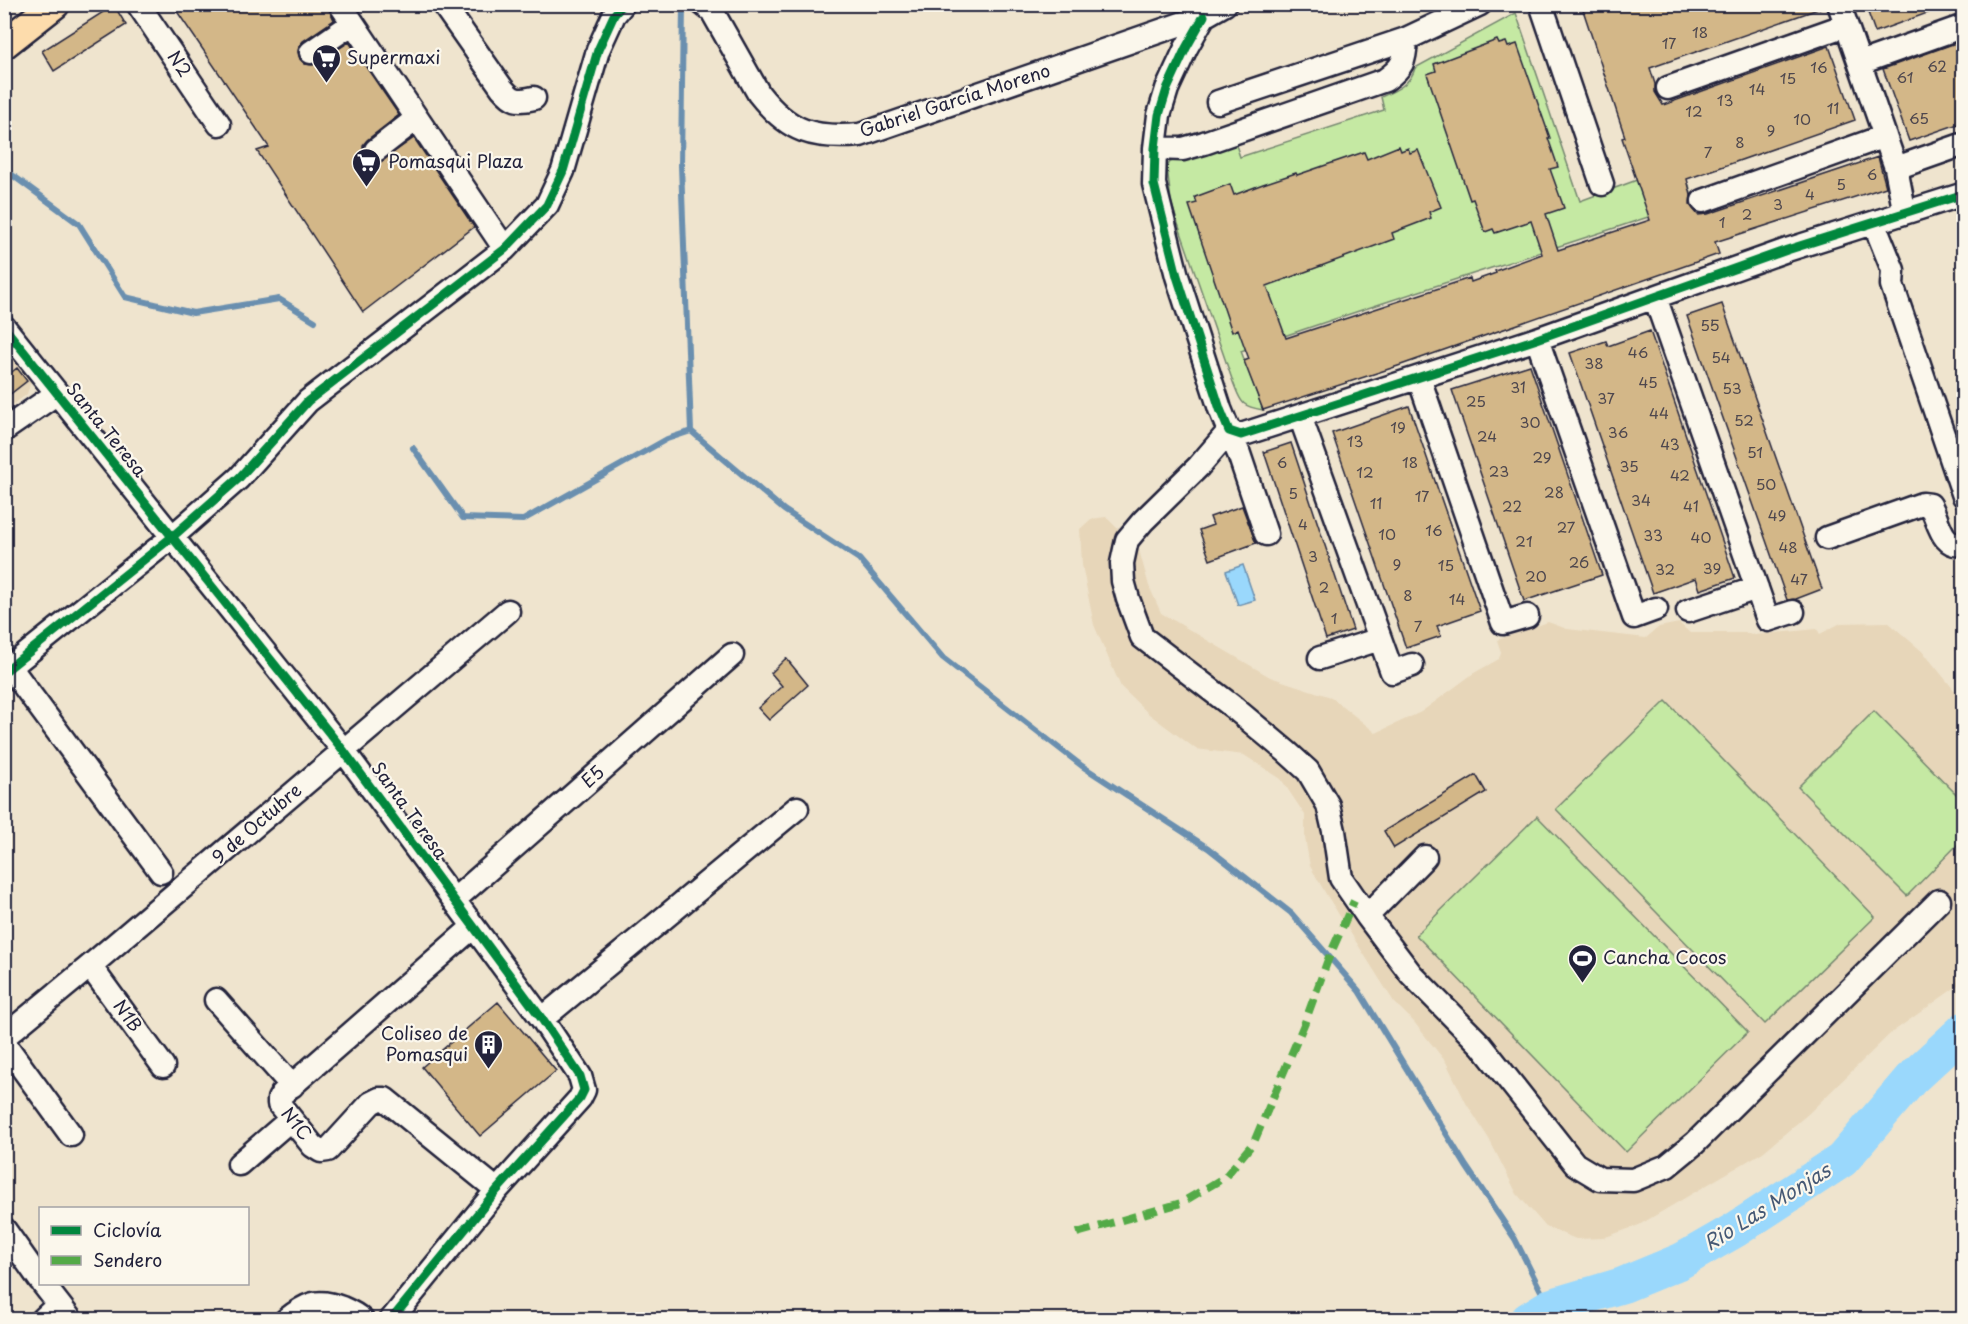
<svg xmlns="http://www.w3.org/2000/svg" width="1968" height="1324" font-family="'Playpen Sans',sans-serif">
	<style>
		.built { fill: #e7d6b9 }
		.green { fill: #c5e9a3; stroke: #74866f; stroke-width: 1.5 }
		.water { fill: #9ad8fc; stroke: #6a8faf; stroke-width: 1.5 }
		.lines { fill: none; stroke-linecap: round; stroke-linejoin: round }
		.stream { stroke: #6a8faf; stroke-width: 6 }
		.river { stroke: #9ad8fc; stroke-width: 36 }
		.building { fill: #d3b788; stroke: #22223b; stroke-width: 1.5 }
		.minor-casing { stroke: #22223b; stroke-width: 27 }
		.major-casing { stroke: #22223b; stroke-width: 33 }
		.minor { stroke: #fbf7ec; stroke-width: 22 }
		.major { stroke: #fddcac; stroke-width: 28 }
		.quiet { stroke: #53aa46; stroke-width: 8; stroke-dasharray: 15 8; stroke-linecap: butt }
		.cycleway-casing { stroke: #fbf7ec; stroke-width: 13 }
		.cycleway { stroke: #00873e; stroke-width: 9 }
		.labels { text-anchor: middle; stroke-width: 4.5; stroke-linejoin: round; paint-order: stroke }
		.number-label { font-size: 15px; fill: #4e474e }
		.poi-label { font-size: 18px; fill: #22223b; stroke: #fbf7ec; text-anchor: start }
		.street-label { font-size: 18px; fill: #22223b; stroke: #fbf7ec }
		.water-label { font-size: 20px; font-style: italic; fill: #465975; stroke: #fbf7ec }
	</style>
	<rect width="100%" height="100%" fill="#efe4ce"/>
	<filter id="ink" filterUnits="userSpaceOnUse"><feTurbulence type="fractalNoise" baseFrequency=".0167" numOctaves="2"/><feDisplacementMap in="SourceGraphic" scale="12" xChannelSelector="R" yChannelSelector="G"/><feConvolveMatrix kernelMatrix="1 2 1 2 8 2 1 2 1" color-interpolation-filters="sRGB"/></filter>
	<g filter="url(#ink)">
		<path class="built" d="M4,342L32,378L27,394L5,411Z
			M1106,517L1139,550L1149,586L1161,613L1270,677L1331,697L1376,733L1421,712L1474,673L1499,659L1501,652L1497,640L1548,622L1567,629L1646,638L1659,627L1679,623L1690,633H1749L1754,635L1817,629L1820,634L1841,623L1888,622L1924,653L1963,701V982L1891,1033L1808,1114L1763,1152L1639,1225L1603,1238L1576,1239L1546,1227L1517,1194L1489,1139L1466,1103L1446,1062L1414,1022L1394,1002L1326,894L1310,866L1305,838V815L1281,779L1244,755L1196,749L1149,714L1121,687L1094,625L1082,565L1080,529L1091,519Z"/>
		<path class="green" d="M1516,13L1580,201L1637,180L1653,200L1689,185L1693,202C1543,253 1391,298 1241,351L1263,410C1240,406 1241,402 1233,382L1176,218L1171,201L1167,167L1170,162L1235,142L1240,157L1384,110L1381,97C1395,91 1411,84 1415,68Z
			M1666,701L1875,917L1765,1024L1556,809Z
			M1874,711L1963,801V839L1907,896L1798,787Z
			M1537,816L1748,1032L1626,1152L1416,935Z"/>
		<path class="water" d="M1243,565L1255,600L1238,605L1226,571Z"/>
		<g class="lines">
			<path class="stream" d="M683,4L681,166L691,431
				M4,169L79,224L125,297L193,313L279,299L315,321
				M413,448L463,518L523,520L667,439L691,431L784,510L859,559L943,658L1082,766L1208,848L1291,913L1359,991L1466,1166L1515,1239L1549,1307"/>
			<path class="river" d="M1528,1320L1549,1307L1623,1285L1681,1261L1735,1230L1842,1160L1911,1079L1964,1030"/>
		</g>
		<path class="building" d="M172,4H327L334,20L303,41L299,46L298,52L300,59L305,64L313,65L349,42L399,115L367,140L363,145V151L365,158L370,162L378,163L414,138L474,227L363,312L257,151L269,147Z
			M1581,4H1824V7L1650,68L1655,84V92L1663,105L1829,46L1855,120L1687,179L1691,195L1690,205L1698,215L1708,214L1878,157L1886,187L1715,242L1719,254L1398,366L1263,410L1244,361L1249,359L1238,329L1232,332L1189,205L1197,203L1195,197L1230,184L1234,195L1263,184L1296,173L1297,175L1364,152L1367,159L1399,146L1401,151L1408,148L1410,153L1418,150L1441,207L1429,212L1431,218L1392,233L1394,239L1267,286L1286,338L1470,278L1471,282L1496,273L1495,271L1542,254L1531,221L1495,233L1493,229L1485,232L1473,199L1470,200L1427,74L1436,71L1434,64L1497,40L1499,44L1506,42L1508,47L1517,44L1550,138H1548L1558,167L1550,169L1564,208L1546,214L1558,250L1650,220L1622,138L1625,137Z
			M1865,4H1944V7L1875,32Z
			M114,5L126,25L54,71L42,51Z
			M1964,40V122L1909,141L1883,69Z
			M1722,304L1822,589L1796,599L1787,600L1687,316Z
			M1650,331L1735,578L1700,590L1696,578L1653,593L1570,353L1606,341L1608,346Z
			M1530,365L1602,575L1524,601L1452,390Z
			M17,368L27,381L4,399V378Z
			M1409,406L1480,611L1437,626L1441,636L1406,648L1332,433Z
			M1291,443L1353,630L1326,639L1264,452Z
			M1242,506L1256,543L1210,560L1199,530L1213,525L1210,517Z
			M786,658L808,685L769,720L758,708L782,686L771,673Z
			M1476,775L1486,792L1394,848L1384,831Z
			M498,1002L556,1071L480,1136L422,1067Z"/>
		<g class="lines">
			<defs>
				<path id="minor" d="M138,4L219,124
					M340,4L505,249
					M443,4L502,88C513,101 517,102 534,98
					M703,4L712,11L759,94C789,132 813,139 860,135L1204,16L1225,4
					M1541,4L1602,184
					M1839,4L1896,168L1903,204L1901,213
					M1204,16L1186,48L1167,89L1159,115L1155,148L1154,184L1177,276L1220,409L1229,431L1241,435L1537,339L1787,250L1964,194
					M311,52L353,23
					M1860,63L1964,26
					M1668,88L1846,25
					M1218,102L1406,39
					M1155,148L1183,149L1204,143L1385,80C1403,67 1405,62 1406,39L1480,4
					M376,150L416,119
					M1896,168L1964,144
					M1703,201L1885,136
					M1874,223L1893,270L1892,285L1964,496
					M1655,297L1768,620L1793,612
					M4,327L343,750L542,1019L580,1076L584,1090L580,1098L497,1190L391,1320
					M1537,339L1634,617L1656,609
					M1419,378L1503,623L1527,616
					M1300,416L1392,672L1412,665
					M4,430L56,394
					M1266,534L1239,454L1229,431L1199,466L1143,521L1127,540L1122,563L1123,581L1128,599L1142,637L1232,706L1287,752L1308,771L1328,805L1334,831L1341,878L1367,916L1425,857
					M1827,538L1922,504L1930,505C1939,520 1941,549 1964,544
					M1688,611L1757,588
					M1320,658L1380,639
					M10,667L161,872
					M4,672L172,537L239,478L308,401L505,249L547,205L563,171L598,50L614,15L623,4
					M454,900L732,655
					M1367,916L1411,974L1481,1045L1575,1164L1600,1179L1633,1180L1667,1166L1695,1143L1939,901
					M473,927L282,1094L279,1099V1104L313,1146L321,1151L328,1150L371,1103L379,1099H385L497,1190
					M90,966L163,1066
					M216,1000L292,1086
					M542,1019L797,808
					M4,1037L90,966L508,611
					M4,1043L71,1135
					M239,1164L291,1119
					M4,1229L40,1280
					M43,1284L71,1320
					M42,1320L58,1305
					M286,1320C306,1304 317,1298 342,1308C349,1311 356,1314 362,1320"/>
				<path id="major" d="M4,44L55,4"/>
			</defs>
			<use href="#minor" class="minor-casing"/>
			<use href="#major" class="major-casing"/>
			<use href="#minor" class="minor"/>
			<use href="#major" class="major"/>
			<path class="quiet" d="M1077,1233L1181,1203L1225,1177L1254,1142L1305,1022L1329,957L1354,901"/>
			<defs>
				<path id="cycleway" d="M1204,16L1186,48L1167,89L1159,115L1155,148L1154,184L1177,276L1220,409L1229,431L1241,435L1537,339L1787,250L1964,194
					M4,327L343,750L542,1019L580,1076L584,1090L580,1098L497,1190L391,1320
					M4,672L172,537L239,478L308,401L505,249L547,205L563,171L598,50L614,15L623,4"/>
			</defs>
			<use href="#cycleway" class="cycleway-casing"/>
			<use href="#cycleway" class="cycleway"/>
		</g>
	</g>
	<defs>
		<symbol id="supermarket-pin" viewBox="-11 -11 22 30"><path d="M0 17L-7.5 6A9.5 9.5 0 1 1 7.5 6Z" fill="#22223b" stroke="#fbf7ec"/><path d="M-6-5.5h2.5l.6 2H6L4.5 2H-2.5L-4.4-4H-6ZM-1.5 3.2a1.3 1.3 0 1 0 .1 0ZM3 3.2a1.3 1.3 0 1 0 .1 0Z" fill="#fff"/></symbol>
		<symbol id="stadium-pin" viewBox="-11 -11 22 30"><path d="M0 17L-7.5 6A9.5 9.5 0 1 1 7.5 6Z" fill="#22223b" stroke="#fbf7ec"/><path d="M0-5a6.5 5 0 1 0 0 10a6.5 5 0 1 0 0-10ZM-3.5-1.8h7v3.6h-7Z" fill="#fff"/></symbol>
		<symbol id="building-pin" viewBox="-11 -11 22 30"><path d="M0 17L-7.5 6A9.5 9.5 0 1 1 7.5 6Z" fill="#22223b" stroke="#fbf7ec"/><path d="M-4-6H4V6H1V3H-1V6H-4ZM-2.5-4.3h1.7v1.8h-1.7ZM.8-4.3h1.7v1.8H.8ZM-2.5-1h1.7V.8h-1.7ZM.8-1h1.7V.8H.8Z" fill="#fff"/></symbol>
	</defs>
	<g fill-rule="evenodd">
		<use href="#supermarket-pin" x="310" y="42" width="33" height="45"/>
		<use href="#supermarket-pin" x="350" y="146" width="33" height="45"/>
		<use href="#stadium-pin" x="1566" y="942" width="33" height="45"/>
		<use href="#building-pin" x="472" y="1028" width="33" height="45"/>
	</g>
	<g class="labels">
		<g class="number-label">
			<text x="1700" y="38">18</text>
			<text x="1669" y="49">17</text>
			<text x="1937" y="72">62</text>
			<text x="1819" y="73">16</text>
			<text x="1905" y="83">61</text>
			<text x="1788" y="84">15</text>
			<text x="1757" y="95">14</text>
			<text x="1725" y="106">13</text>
			<text x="1833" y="114">11</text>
			<text x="1694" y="117">12</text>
			<text x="1919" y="124">65</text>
			<text x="1802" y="125">10</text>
			<text x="1771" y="136">9</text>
			<text x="1740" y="148">8</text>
			<text x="1708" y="158">7</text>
			<text x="1872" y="180">6</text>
			<text x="1841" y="190">5</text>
			<text x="1810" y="200">4</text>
			<text x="1778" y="210">3</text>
			<text x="1747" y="220">2</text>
			<text x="1722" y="228">1</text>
			<text x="1710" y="331">55</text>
			<text x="1638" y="358">46</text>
			<text x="1721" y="363">54</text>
			<text x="1594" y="369">38</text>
			<text x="1648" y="388">45</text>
			<text x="1518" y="393">31</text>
			<text x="1732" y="394">53</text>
			<text x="1606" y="404">37</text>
			<text x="1476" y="407">25</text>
			<text x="1659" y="419">44</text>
			<text x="1744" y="426">52</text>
			<text x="1530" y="428">30</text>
			<text x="1398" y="433">19</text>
			<text x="1618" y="438">36</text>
			<text x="1487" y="442">24</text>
			<text x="1355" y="447">13</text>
			<text x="1670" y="450">43</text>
			<text x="1755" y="458">51</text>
			<text x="1542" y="463">29</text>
			<text x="1282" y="468">6</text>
			<text x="1410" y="468">18</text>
			<text x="1629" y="472">35</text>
			<text x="1499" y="477">23</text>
			<text x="1365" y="478">12</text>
			<text x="1680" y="481">42</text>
			<text x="1766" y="490">50</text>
			<text x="1554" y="498">28</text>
			<text x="1293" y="499">5</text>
			<text x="1422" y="502">17</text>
			<text x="1641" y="506">34</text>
			<text x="1376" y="509">11</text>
			<text x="1512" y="512">22</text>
			<text x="1691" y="512">41</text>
			<text x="1777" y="521">49</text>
			<text x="1303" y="530">4</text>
			<text x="1566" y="533">27</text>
			<text x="1434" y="536">16</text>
			<text x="1387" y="540">10</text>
			<text x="1653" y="541">33</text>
			<text x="1701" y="543">40</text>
			<text x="1524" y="547">21</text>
			<text x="1788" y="553">48</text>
			<text x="1313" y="562">3</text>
			<text x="1579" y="568">26</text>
			<text x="1397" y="570">9</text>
			<text x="1446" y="571">15</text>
			<text x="1712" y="574">39</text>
			<text x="1665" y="575">32</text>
			<text x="1536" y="582">20</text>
			<text x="1799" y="585">47</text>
			<text x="1324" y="593">2</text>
			<text x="1408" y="601">8</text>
			<text x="1457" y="605">14</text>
			<text x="1334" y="624">1</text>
			<text x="1418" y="632">7</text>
		</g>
		<g class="poi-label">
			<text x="347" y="64">Supermaxi</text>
			<text x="388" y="168">Pomasqui Plaza</text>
			<text x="1603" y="964">Cancha Cocos</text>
			<text x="468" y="1040" text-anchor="end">Coliseo de<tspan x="468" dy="21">Pomasqui</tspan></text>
		</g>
		<g class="street-label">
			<text transform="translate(179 64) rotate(56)" y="6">N2</text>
			<text transform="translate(955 101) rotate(-18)" y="6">Gabriel García Moreno</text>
			<text transform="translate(106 430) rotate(51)" y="6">Santa Teresa</text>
			<text transform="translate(593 777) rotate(-41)" y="6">E5</text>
			<text transform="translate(409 811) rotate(54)" y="6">Santa Teresa</text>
			<text transform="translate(257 824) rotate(-41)" y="6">9 de Octubre</text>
			<text transform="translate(127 1016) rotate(54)" y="6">N1B</text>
			<text transform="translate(296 1124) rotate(51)" y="6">N1C</text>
		</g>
		<g class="water-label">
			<text transform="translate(1767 1207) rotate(-32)" y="7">Rio Las Monjas</text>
		</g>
	</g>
	<rect width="1968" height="1324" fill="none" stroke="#fbf7ec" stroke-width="24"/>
	<rect x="12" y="12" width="1944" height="1300" fill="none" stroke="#22223b" stroke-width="2" filter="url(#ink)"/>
	<rect x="39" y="1207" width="210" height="78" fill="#fbf7ec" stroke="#a4a2a5" stroke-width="1.5"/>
	<rect x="51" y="1226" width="30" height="9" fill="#00873e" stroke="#a4a2a5" stroke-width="1.5"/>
	<text x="93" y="1237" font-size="18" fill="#22223b">Ciclovía</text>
	<rect x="51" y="1256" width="30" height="9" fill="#53aa46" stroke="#a4a2a5" stroke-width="1.5"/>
	<text x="93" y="1267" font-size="18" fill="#22223b">Sendero</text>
</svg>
